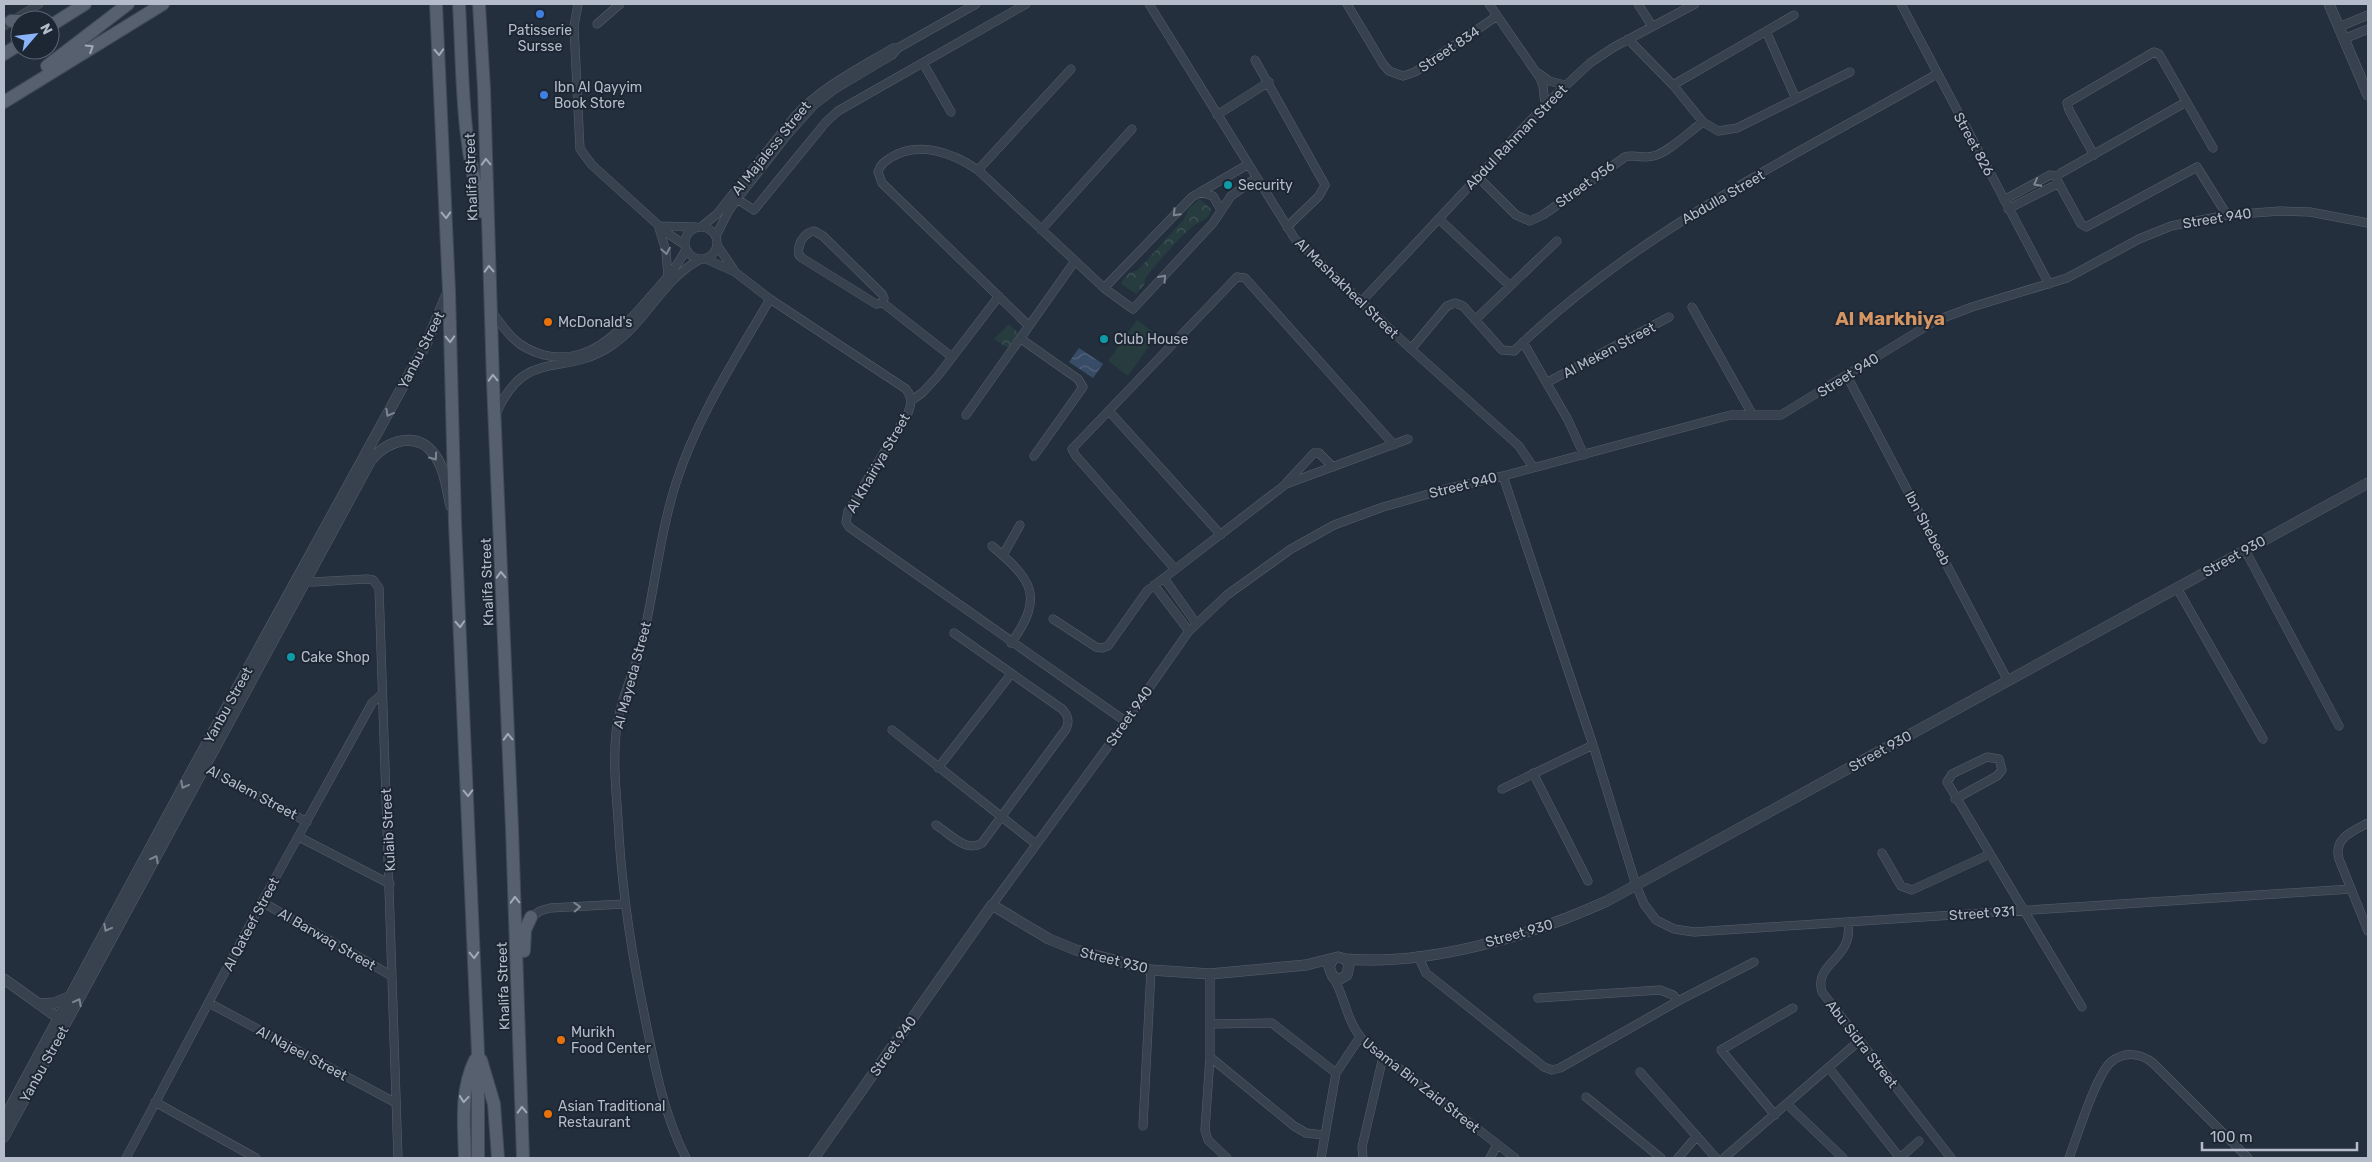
<svg xmlns="http://www.w3.org/2000/svg" width="2372" height="1162" font-family="Rubik,sans-serif">
	<style>
		.park { fill: url(#park-crowns) }
		.garden { fill: #263c3f }
		.water { fill: url(#water-waves) }
		.lines { fill: none; stroke-linecap: round; stroke-linejoin: round }
		.minor-casing { stroke: #565f6c; stroke-width: 9 }
		.tertiary-casing { stroke: #565f6c; stroke-width: 11 }
		.primary-casing { stroke: #414a57; stroke-width: 14 }
		.minor { stroke: #38414e; stroke-width: 8 }
		.tertiary { stroke: #38414e; stroke-width: 10 }
		.primary { stroke: #56606e; stroke-width: 12 }
		.oneway { stroke: #a1aab7 }
		.oneway2 { stroke: #7c8592 }
		.shop-dot { fill: #3f7fe0; stroke: #1d2633; stroke-width: 2 }
		.culture-dot { fill: #0f9aa8; stroke: #1d2633; stroke-width: 2 }
		.food-dot { fill: #e8710a; stroke: #1d2633; stroke-width: 2 }
		.labels { text-anchor: middle; stroke-width: 4; stroke-linejoin: round; paint-order: stroke }
		.poi-label { font-size: 14px; fill: #b4bcc9; stroke: #1d2633; text-anchor: start }
		.street-label { font-size: 14px; fill: #b4bcc9; stroke: #1d2633 }
		.district-label { font-size: 19px; font-weight: bold; fill: #d59563; stroke: #1d2633 }
	</style>
	<defs>
		<pattern id="park-crowns" width="20" height="18" patternUnits="userSpaceOnUse" patternTransform="scale(1.25)"><rect width="20" height="18" fill="#263c3f"/><path d="M2 6a3 3 0 1 1 6 0M12 15a3 3 0 1 1 6 0" fill="none" stroke="#435659"/></pattern>
		<pattern id="water-waves" width="16" height="10" patternUnits="userSpaceOnUse" patternTransform="scale(1.25)"><rect width="16" height="10" fill="#394c67"/><path d="M0 5q4-4 8 0t8 0" fill="none" stroke="#53647b"/></pattern>
	</defs>
	<rect width="100%" height="100%" fill="#242f3e"/>
	<path class="park" d="M1200,199L1211,209C1210,220 1199,221 1192,227C1175,241 1160,261 1146,277L1144,285L1136,294L1121,284L1122,281L1129,273L1138,270L1184,219L1189,208Z
		M1009,324L1019,334L1009,349L994,339Z"/>
	<path class="garden" d="M1137,320L1157,335L1128,376L1108,361Z"/>
	<path class="water" d="M1079,348L1103,364L1093,378L1069,362Z"/>
	<g class="lines">
		<defs>
			<path id="minor" d="M578,4L574,26L580,149L592,165L667,233L685,245
				M1149,4L1295,239L1411,349L1519,446L1533,467
				M1347,4L1383,64L1389,71L1403,76L1415,72L1497,16
				M1489,4L1540,78L1543,86L1545,105
				M1638,4L1652,26
				M1901,4L2049,284
				M597,24L620,4
				M4,26L39,4
				M2339,27L2368,15
				M1766,31L1796,99
				M1628,39L1673,85L1703,122L1718,131L1737,128L1850,72
				M2344,39L2368,29
				M1255,60L1325,185L1319,196L1287,227
				M923,63L951,112
				M1538,73L1549,81L1565,85
				M1673,85L1794,15
				M2186,102L2061,173L2057,176V180L2081,224L2086,227L2197,167L2227,215
				M1217,115L1269,82
				M2094,155L2069,110L2067,103L2154,52L2159,54L2213,148
				M978,170L1071,69
				M1477,176L1516,215L1530,221L1543,215L1625,157C1634,154 1643,159 1653,156C1668,153 1690,131 1703,122
				M1200,192L1213,196L1221,210
				M737,199L754,210L826,122L838,111L1026,4
				M2004,200L2050,175L2057,176
				M2008,209L2059,183
				M1439,219L1510,286
				M659,226L696,227
				M685 243a16 16 0 1 1 32 0a16 16 0 1 1-32 0Z
				M701,227L717,214L795,116C823,86 858,69 893,48H898L976,4
				M659,228L666,251L668,277
				M1041,230L1132,129
				M716,236L728,212L737,199L788,134L814,105L835,89L892,55L898,48
				M717,245L734,270
				M706,259L735,272L770,299L906,389C912,397 912,403 908,413L848,511L846,522L849,527L1125,721
				M1104,288L1192,197L1247,165
				M1361,302L1545,105L1590,63L1614,47L1695,4
				M883,303L884,298L882,294L823,236L814,231C803,233 797,245 799,255L802,258L876,304L883,303L952,357
				M1692,307L1752,414
				M492,312C499,321 505,331 514,339C522,347 533,352 544,355C588,366 618,333 644,304C659,286 676,270 686,249
				M1475,320L1557,241
				M1029,326L882,183L878,172C880,165 884,162 890,158C919,140 953,153 978,170L1104,288L1133,309L1213,223L1231,196L1256,178
				M1021,339L1078,379L1083,387L1034,456
				M1523,342L1568,420L1584,455
				M1411,349L1447,306L1455,303L1463,306L1502,350L1514,351C1636,232 1791,158 1937,74
				M1847,376L2008,681
				M1548,382L1669,317
				M912,400L922,393L937,377L999,296
				M1109,411L1221,535
				M496,414C526,345 562,379 611,346C646,323 663,278 701,259
				M966,415L1075,261
				M1503,476L1593,745L1636,885L1644,904L1656,920L1674,929L1694,932L2351,889
				M1287,482L1314,453H1319L1333,467
				M992,546C1032,580 1045,596 1011,643
				M2245,550L2339,726
				M1003,555L1020,525
				M1175,569L1076,456L1072,449L1237,277L1245,278L1394,445
				M1164,578L1196,623
				M301,580L312,582L367,579L373,580L379,588L398,1158
				M1154,585L1189,631
				M2177,588L2263,739
				M1053,619L1096,647L1102,648L1108,646L1147,591L1286,484L1408,439
				M892,730L1036,844
				M201,765L307,822
				M938,768L1011,674
				M1533,773L1588,881
				M1502,789L1593,745
				M1955,799L1997,776L2002,770L1999,759L1987,757L1952,774L1947,782L2082,1007
				M2368,823C2353,831 2333,838 2339,859L2368,931
				M936,825C950,834 966,853 982,843L1066,729C1070,721 1068,715 1062,709L954,633
				M299,837L390,884
				M1882,853L1901,886L1912,890L1988,855
				M262,902L392,976
				M992,905L1109,745L1189,631L1227,595L1291,549L1334,525L1383,507L1446,489L1503,476L1719,418L1731,415H1781L1935,321L1972,307L2067,278L2139,239L2171,226L2227,215L2280,211L2310,212L2368,223
				M531,917L540,911L550,908L624,904
				M1848,923C1854,959 1813,963 1822,992L1951,1158
				M1418,956L1426,973L1544,1067L1552,1070L1560,1068L1678,1001L1754,962
				M1210,974V1057L1205,1130L1208,1140L1227,1158
				M1333,977C1346,998 1346,1023 1365,1042L1515,1158
				M1538,998L1660,990L1673,995L1678,1001
				M209,1003L396,1103
				M1210,1024L1272,1023L1336,1073L1321,1158
				M1210,1057L1294,1126L1306,1133L1324,1135
				M1829,1068L1900,1158
				M1640,1072L1716,1158
				M1336,1073L1360,1037
				M1586,1097L1661,1158
				M155,1102L256,1158
				M1787,1104L1843,1158
				M1775,1115L1721,1050L1793,1008
				M1143,1126L1151,970
				M126,1158L262,902L372,703L382,694
				M686,1158C661,1109 652,1052 641,998C629,938 621,880 618,819C616,791 613,762 616,733C619,700 636,670 643,638C655,587 660,533 676,483C697,417 736,358 770,299
				M1363,1158L1362,1147L1383,1057
				M1490,1158L1497,1145
				M1678,1158L1697,1136
				M1724,1158L1859,1041
				M1900,1158L1919,1141
				M2069,1158C2077,1137 2096,1075 2111,1062C2124,1051 2141,1053 2153,1063L2248,1158"/>
			<path id="tertiary" d="M2329,4L2368,95
				M1345,959C1429,966 1530,936 1607,901L2368,483
				M4,979L64,1022
				M38,1004L54,1003L69,997
				M4,1119L196,763L427,342L447,294
				M4,1137L371,460C387,441 416,430 434,454C445,468 447,490 451,506
				M814,1158L992,905L1049,939L1076,950L1151,970L1210,974L1306,965L1338,957L1345,959L1349,964L1347,975L1340,979L1333,977L1329,967L1333,959"/>
			<path id="primary" d="M436,4L449,291L455,523L478,1053V1158
				M459,4C463,74 461,144 483,212
				M479,4L484,89L493,382L512,828L523,1158
				M11,21H20
				M50,26L85,4
				M4,54L20,44
				M47,66L128,4
				M4,102L163,4
				M524,951L525,930L531,917
				M481,1060L494,1104L498,1158
				M465,1158C464,1124 460,1091 475,1060"/>
		</defs>
		<use href="#minor" class="minor-casing"/>
		<use href="#tertiary" class="tertiary-casing"/>
		<use href="#primary" class="primary-casing"/>
		<use href="#minor" class="minor"/>
		<use href="#tertiary" class="tertiary"/>
		<use href="#primary" class="primary"/>
	</g>
	<defs><path id="oneway-chevron" d="M-2-3.5L2.5 0L-2 3.5" fill="none" stroke-width="1.6" stroke-linecap="round" stroke-linejoin="round" transform="scale(1.25)"/></defs>
	<g class="oneway">
		<use href="#oneway-chevron" transform="translate(90 48) rotate(-32)"/>
		<use href="#oneway-chevron" transform="translate(439 52) rotate(87)"/>
		<use href="#oneway-chevron" transform="translate(486 162) rotate(-92)"/>
		<use href="#oneway-chevron" transform="translate(446 215) rotate(88)"/>
		<use href="#oneway-chevron" transform="translate(489 269) rotate(-92)"/>
		<use href="#oneway-chevron" transform="translate(450 339) rotate(88)"/>
		<use href="#oneway-chevron" transform="translate(493 378) rotate(-92)"/>
		<use href="#oneway-chevron" transform="translate(501 575) rotate(-92)"/>
		<use href="#oneway-chevron" transform="translate(460 624) rotate(87)"/>
		<use href="#oneway-chevron" transform="translate(508 737) rotate(-92)"/>
		<use href="#oneway-chevron" transform="translate(468 793) rotate(88)"/>
		<use href="#oneway-chevron" transform="translate(515 900) rotate(-92)"/>
		<use href="#oneway-chevron" transform="translate(474 955) rotate(88)"/>
		<use href="#oneway-chevron" transform="translate(464 1099) rotate(95)"/>
		<use href="#oneway-chevron" transform="translate(522 1110) rotate(-92)"/>
	</g>
	<g class="oneway2">
		<use href="#oneway-chevron" transform="translate(2037 183) rotate(152)"/>
		<use href="#oneway-chevron" transform="translate(1176 213) rotate(134)"/>
		<use href="#oneway-chevron" transform="translate(666 251) rotate(80)"/>
		<use href="#oneway-chevron" transform="translate(1163 278) rotate(-48)"/>
		<use href="#oneway-chevron" transform="translate(389 413) rotate(119)"/>
		<use href="#oneway-chevron" transform="translate(434 457) rotate(55)"/>
		<use href="#oneway-chevron" transform="translate(184 785) rotate(118)"/>
		<use href="#oneway-chevron" transform="translate(155 859) rotate(-62)"/>
		<use href="#oneway-chevron" transform="translate(577 907) rotate(-3)"/>
		<use href="#oneway-chevron" transform="translate(107 928) rotate(118)"/>
		<use href="#oneway-chevron" transform="translate(78 1002) rotate(-62)"/>
	</g>
	<g class="shop-dot">
		<circle cx="540" cy="14" r="5"/>
		<circle cx="544" cy="95" r="5"/>
	</g>
	<g class="culture-dot">
		<circle cx="1228" cy="185" r="5"/>
		<circle cx="1104" cy="339" r="5"/>
		<circle cx="291" cy="657" r="5"/>
	</g>
	<g class="food-dot">
		<circle cx="548" cy="322" r="5"/>
		<circle cx="561" cy="1040" r="5"/>
		<circle cx="548" cy="1114" r="5"/>
	</g>
	<g class="labels">
		<g class="poi-label">
			<text x="540" y="35" text-anchor="middle">Patisserie<tspan x="540" dy="16">Sursse</tspan></text>
			<text x="554" y="92">Ibn Al Qayyim<tspan x="554" dy="16">Book Store</tspan></text>
			<text x="1238" y="190">Security</text>
			<text x="558" y="327">McDonald's</text>
			<text x="1114" y="344">Club House</text>
			<text x="301" y="662">Cake Shop</text>
			<text x="571" y="1037">Murikh<tspan x="571" dy="16">Food Center</tspan></text>
			<text x="558" y="1111">Asian Traditional<tspan x="558" dy="16">Restaurant</tspan></text>
		</g>
		<g class="street-label">
			<text transform="translate(1449 49) rotate(-34)" y="5">Street 834</text>
			<text transform="translate(1516 137) rotate(-46)" y="5">Abdul Rahman Street</text>
			<text transform="translate(1974 144) rotate(62)" y="5">Street 826</text>
			<text transform="translate(771 148) rotate(-51)" y="5">Al Majaless Street</text>
			<text transform="translate(471 177) rotate(-92)" y="5">Khalifa Street</text>
			<text transform="translate(1585 184) rotate(-36)" y="5">Street 956</text>
			<text transform="translate(1723 197) rotate(-30)" y="5">Abdulla Street</text>
			<text transform="translate(2217 218) rotate(-9)" y="5">Street 940</text>
			<text transform="translate(1347 288) rotate(44)" y="5">Al Mashakheel Street</text>
			<text transform="translate(421 350) rotate(-63)" y="5">Yanbu Street</text>
			<text transform="translate(1609 350) rotate(-28)" y="5">Al Meken Street</text>
			<text transform="translate(1848 375) rotate(-32)" y="5">Street 940</text>
			<text transform="translate(878 463) rotate(-60)" y="5">Al Khairiya Street</text>
			<text transform="translate(1463 485) rotate(-14)" y="5">Street 940</text>
			<text transform="translate(1928 528) rotate(62)" y="5">Ibn Shebeeb</text>
			<text transform="translate(2234 556) rotate(-29)" y="5">Street 930</text>
			<text transform="translate(487 582) rotate(-92)" y="5">Khalifa Street</text>
			<text transform="translate(632 675) rotate(-75)" y="5">Al Mayeda Street</text>
			<text transform="translate(228 705) rotate(-61)" y="5">Yanbu Street</text>
			<text transform="translate(1129 716) rotate(-55)" y="5">Street 940</text>
			<text transform="translate(1880 751) rotate(-29)" y="5">Street 930</text>
			<text transform="translate(252 792) rotate(28)" y="5">Al Salem Street</text>
			<text transform="translate(388 830) rotate(-93)" y="5">Kulaib Street</text>
			<text transform="translate(1982 913) rotate(-4)" y="5">Street 931</text>
			<text transform="translate(251 924) rotate(-62)" y="5">Al Qateef Street</text>
			<text transform="translate(1519 933) rotate(-16)" y="5">Street 930</text>
			<text transform="translate(327 939) rotate(30)" y="5">Al Barwaq Street</text>
			<text transform="translate(1114 960) rotate(14)" y="5">Street 930</text>
			<text transform="translate(503 986) rotate(-92)" y="5">Khalifa Street</text>
			<text transform="translate(1862 1044) rotate(52)" y="5">Abu Sidra Street</text>
			<text transform="translate(893 1046) rotate(-55)" y="5">Street 940</text>
			<text transform="translate(302 1053) rotate(28)" y="5">Al Najeel Street</text>
			<text transform="translate(44 1064) rotate(-61)" y="5">Yanbu Street</text>
			<text transform="translate(1421 1085) rotate(38)" y="5">Usama Bin Zaid Street</text>
		</g>
		<g class="district-label">
			<text x="1890" y="325">Al Markhiya</text>
		</g>
	</g>
	<rect width="2372" height="1162" fill="none" stroke="#b4bcc9" stroke-width="10"/>
	<g transform="translate(35 35) rotate(62)"><circle r="24" fill="#1d2633" stroke="#59626f"/>
	<path d="M0-4L9 19L0 12L-9 19Z" fill="#8ab4f8"/>
	<text y="-8" font-size="14" font-weight="bold" text-anchor="middle" fill="#b4bcc9">N</text>
	</g>
	<path d="M2202 1142v8h155v-8" fill="none" stroke="#b4bcc9" stroke-width="2.5"/>
	<text x="2210" y="1142" font-size="15" fill="#b4bcc9" stroke="#1d2633" stroke-width="4" paint-order="stroke">100 m</text>
</svg>
